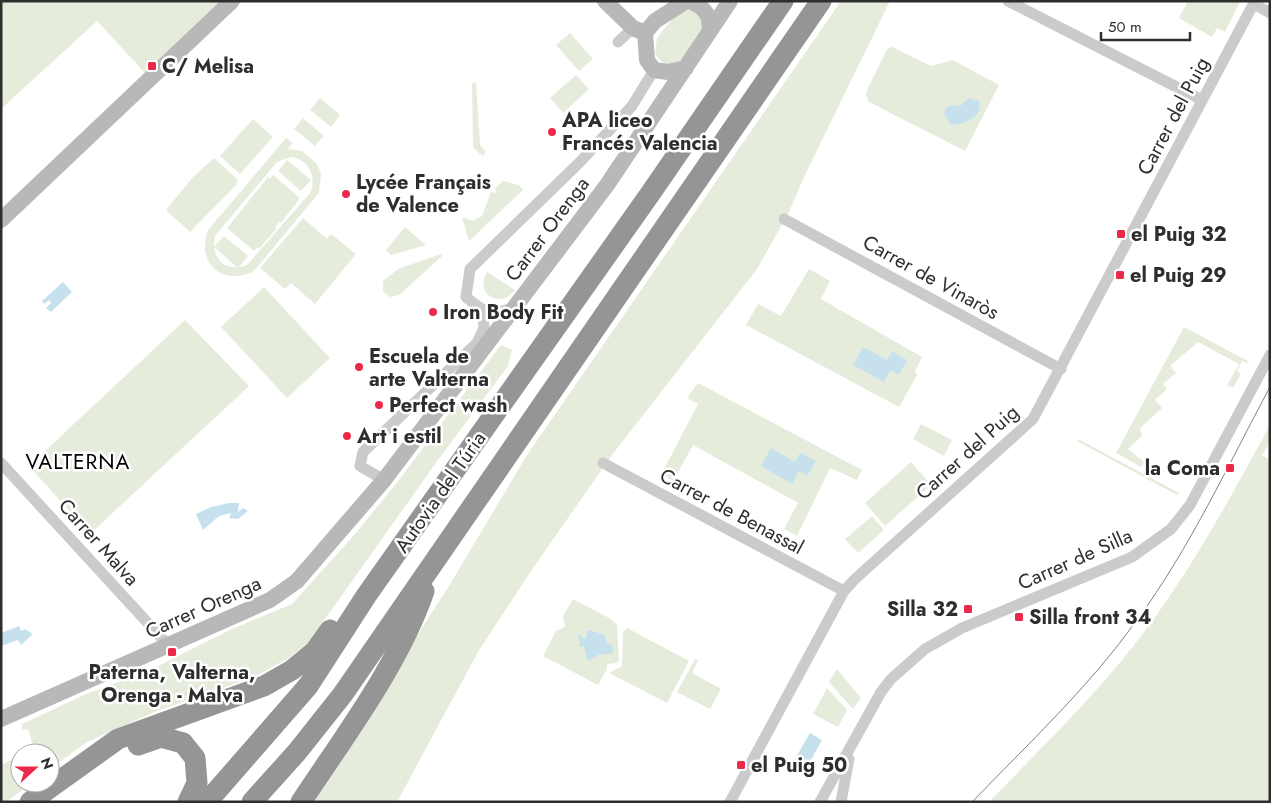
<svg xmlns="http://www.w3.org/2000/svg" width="1271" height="803" font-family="Jost,sans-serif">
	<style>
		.green { fill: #e6ecdb; fill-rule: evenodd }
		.water { fill: #c6e1ed }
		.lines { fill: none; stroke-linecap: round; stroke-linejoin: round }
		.street { stroke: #cbcbcb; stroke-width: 11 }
		.secondary { stroke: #b8b8b8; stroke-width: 16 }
		.highway { stroke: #959595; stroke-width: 21 }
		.tram { stroke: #838383; stroke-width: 1 }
		.poi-dot { fill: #eb2a4a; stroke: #fff; stroke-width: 2 }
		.labels { text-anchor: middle; stroke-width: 5; stroke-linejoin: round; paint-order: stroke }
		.poi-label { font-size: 20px; font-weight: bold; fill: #2e2e2e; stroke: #fff; text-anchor: start }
		.street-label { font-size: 20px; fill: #2e2e2e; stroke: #fff }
		.neighbourhood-label { font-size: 21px; letter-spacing: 1px; fill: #000; stroke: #fff }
	</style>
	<rect width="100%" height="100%" fill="#fff"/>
	<path class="green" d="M1,1H225L145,73L97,21L1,109Z
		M841,1H890L804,177L788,214L757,269L612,455L531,571L478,652L397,802H310L449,586L527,455Z
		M1188,1H1239L1240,2L1225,32L1217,28L1212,37L1179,18Z
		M694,7L706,27C696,42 673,85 655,53L657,38L680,9Z
		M570,33L593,59L579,71L556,45Z
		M892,47L931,66L953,60L999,85L965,151L869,102L866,95L868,88L887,49Z
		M576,75L589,89L563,113L550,98Z
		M476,82L480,145L486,152L482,156L473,147L472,84Z
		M320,98L340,115L331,127L310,110Z
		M303,118L324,136L315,146L294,129Z
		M253,119L273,137L240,174L220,156Z
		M286,138L293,143L288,149L302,151L317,164L321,174L319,193L254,271C222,287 196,263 208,230ZM291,157C309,160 316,175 311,192L247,265C225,273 210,258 215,236L277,162Z
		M214,158L238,180L236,185L190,232L166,210L193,177Z
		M287,160L311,180L301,191L278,171Z
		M273,175L300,198L281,223L279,222L275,227L276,229L259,249L257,248L254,251L227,228L268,177L270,179Z
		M503,181L519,185L523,190L469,241L462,217L473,221L482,216L491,192L497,193L495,188Z
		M303,218L327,239L331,234L356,254L315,304L291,283L285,289L260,268Z
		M405,227L426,245L391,255L386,250Z
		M224,236L248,256L238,268L214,247Z
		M441,254L442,256L399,295L390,297L383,291V281L398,269Z
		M809,269L830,281L821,299L922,357L915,371L917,375L899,407L746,325L758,304L781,316Z
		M487,272L515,290C499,310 474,293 487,272Z
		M264,287L330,358L287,398L221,327Z
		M185,320L249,386L90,534L29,466Z
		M1184,327L1248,361L1247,363L1242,361L1237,371L1241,374L1233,388L1227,385L1239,364L1198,342L1170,366L1176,373L1163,384L1167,389L1155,400L1162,408L1140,428L1142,436L1128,449L1145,463L1141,467L1116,453Z
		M501,345L512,350L508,366L438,460L308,643L287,659L254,677L157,711L87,742L50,769V753H27L26,747L32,744L29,730L22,729V724L84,695L154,668L232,629L292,604L355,534L395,485Z
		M698,383L862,470L857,480L830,468L797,536L784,529L798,503L693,445L673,481L662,473L698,404L687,398Z
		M921,424L952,440L944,456L913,439Z
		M1270,425V441L1262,455L1270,460V802H989C1037,752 1088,703 1131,649C1186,580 1228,502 1270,425Z
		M1078,439L1179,493L1177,495L1077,441Z
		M911,462L931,485L885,526L865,503Z
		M872,516L884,530L858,553L845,539Z
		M573,599L611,619L617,625L619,660L617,663L607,664V669L598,685L543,656L556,631L565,627L563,616Z
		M627,628L689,661L667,703L609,673L622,666L623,632Z
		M695,659L698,660L692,673L721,689L710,709L677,692Z
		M837,669L861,698L853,709L829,682Z
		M827,688L847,710L838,727L813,714Z
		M20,756V783H32L6,802H1V765Z"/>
	<path class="water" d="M969,98L979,101C983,118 966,124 951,125L944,114L946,108L952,105L960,106Z
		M63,282L72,292L51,312L46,308L51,303L49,300L44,304L42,301Z
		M863,347L887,360L892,351L907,360L899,375L890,370L884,382L853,365Z
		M771,448L795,462L800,453L816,461L807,476L799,471L792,484L761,466Z
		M229,503H239L238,512L243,508L248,511L238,519L229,518L231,513L219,516L203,530L196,514L211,507Z
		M19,626L21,631L25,629L33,634L21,645L18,640L1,646V633Z
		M590,630L604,635L607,642L612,645L613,653L598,655L589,661L587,660L584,646L580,647L578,633L582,638H586L587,631Z
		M810,733L822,740L805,771L792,764Z"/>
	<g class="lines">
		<path class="street" d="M1008,1L1202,100
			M1254,4L1270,13
			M618,42L633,28
			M784,219L1061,369
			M515,308C489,315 487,315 466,297L470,269L580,162L632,106L654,70
			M1,463L169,646
			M603,463L844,591
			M384,480L360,466L363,452L477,343L484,328L483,311
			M730,802L844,591L855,579L1033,419L1255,1
			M820,802L881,692L891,679L925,649L962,628L1132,557L1171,529L1190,505L1270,355
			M841,802L849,759"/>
		<path class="secondary" d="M605,1L633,28L645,33
			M690,1C706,8 712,17 709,33
			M645,33L647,60L654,70L668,72L686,68
			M645,33L655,21L686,1
			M1,220L232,1
			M1,719L270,600L297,581L384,480L607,185L730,1"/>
		<path class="highway" d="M138,745L161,737L183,743L195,758L197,783L188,802
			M30,802L118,739L264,686L292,670L315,651L330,630
			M207,802L308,686L366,596L650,194L783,1
			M252,802L297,752L343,694L821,1
			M301,802C344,737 399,664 424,591"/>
		<path class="tram" d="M972,802C1029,743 1089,687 1137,620C1190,548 1228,465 1270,387"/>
	</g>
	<g class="poi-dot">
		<rect x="147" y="61" width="10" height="10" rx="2.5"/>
		<circle cx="552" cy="132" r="5"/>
		<circle cx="346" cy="194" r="5"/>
		<rect x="1116" y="229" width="10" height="10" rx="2.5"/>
		<rect x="1115" y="270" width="10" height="10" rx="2.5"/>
		<circle cx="433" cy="312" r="5"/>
		<circle cx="359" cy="367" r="5"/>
		<circle cx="379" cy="405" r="5"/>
		<circle cx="347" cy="436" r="5"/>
		<rect x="1225" y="463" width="10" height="10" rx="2.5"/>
		<rect x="963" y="604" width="10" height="10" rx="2.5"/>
		<rect x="1014" y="612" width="10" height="10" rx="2.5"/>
		<rect x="167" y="647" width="10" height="10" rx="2.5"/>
		<rect x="736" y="760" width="10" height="10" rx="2.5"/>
	</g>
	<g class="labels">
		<g class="poi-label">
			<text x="162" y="73">C/ Melisa</text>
			<text x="562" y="127">APA liceo<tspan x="562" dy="23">Francés Valencia</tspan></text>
			<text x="356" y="189">Lycée Français<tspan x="356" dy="23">de Valence</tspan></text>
			<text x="1131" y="241">el Puig 32</text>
			<text x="1130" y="282">el Puig 29</text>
			<text x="443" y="319">Iron Body Fit</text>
			<text x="369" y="363">Escuela de<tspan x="369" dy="23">arte Valterna</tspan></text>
			<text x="389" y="412">Perfect wash</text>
			<text x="357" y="443">Art i estil</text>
			<text x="1220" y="475" text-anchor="end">la Coma</text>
			<text x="958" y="616" text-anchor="end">Silla 32</text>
			<text x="1029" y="624">Silla front 34</text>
			<text x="172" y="679" text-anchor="middle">Paterna, Valterna,<tspan x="172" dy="23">Orenga - Malva</tspan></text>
			<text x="751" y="772">el Puig 50</text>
		</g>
		<g class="street-label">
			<text transform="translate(1173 116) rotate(-62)" y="7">Carrer del Puig</text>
			<text transform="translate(547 229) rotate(-53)" y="7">Carrer Orenga</text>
			<text transform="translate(931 277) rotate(29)" y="7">Carrer de Vinaròs</text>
			<text transform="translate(967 452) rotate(-42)" y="7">Carrer del Puig</text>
			<text transform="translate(440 492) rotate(-55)" y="7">Autovia del Túria</text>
			<text transform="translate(732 511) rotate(28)" y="7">Carrer de Benassal</text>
			<text transform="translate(99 542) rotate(48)" y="7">Carrer Malva</text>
			<text transform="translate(1075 559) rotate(-24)" y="7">Carrer de Silla</text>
			<text transform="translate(203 607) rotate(-24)" y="7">Carrer Orenga</text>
		</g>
		<g class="neighbourhood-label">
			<text x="78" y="469">VALTERNA</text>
		</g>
	</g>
	<rect width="1271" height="803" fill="none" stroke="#2e2e2e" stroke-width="5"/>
	<g transform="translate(35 768) rotate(69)"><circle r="24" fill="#ffffff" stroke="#ababab"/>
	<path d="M0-4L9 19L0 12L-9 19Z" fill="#eb2a4a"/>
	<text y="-8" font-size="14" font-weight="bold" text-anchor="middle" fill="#2e2e2e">N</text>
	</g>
	<path d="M1101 32v8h89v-8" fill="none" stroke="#2e2e2e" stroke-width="2.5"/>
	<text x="1108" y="32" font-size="15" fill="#2e2e2e" stroke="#ffffff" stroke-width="4" paint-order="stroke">50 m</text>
</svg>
